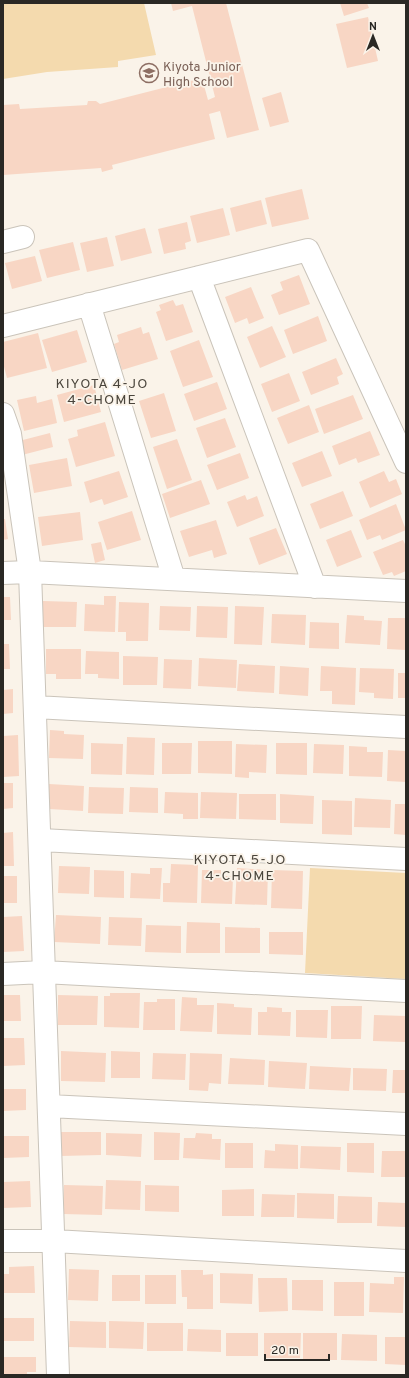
<svg xmlns="http://www.w3.org/2000/svg" width="409" height="1378" font-family="Overpass,sans-serif">
	<style>
		.green { fill: #f4daae }
		.building { fill: #f8d6c4 }
		.lines { fill: none; stroke-linecap: round; stroke-linejoin: round }
		.minor-casing { stroke: #cac4ba; stroke-width: 24 }
		.minor { stroke: #fff; stroke-width: 22 }
		.labels { text-anchor: middle; stroke-width: 3.5; stroke-linejoin: round; paint-order: stroke }
		.education-label { font-size: 13px; fill: #785e54; stroke: #faf3e9; text-anchor: start }
		.neighbourhood-label { font-size: 14px; letter-spacing: 1px; fill: #4a453c; stroke: #faf3e9 }
	</style>
	<rect width="100%" height="100%" fill="#faf3e9"/>
	<path class="green" d="M3,3H144L156,55L118,61V67L47,72L3,79Z
		M310,868L406,873V979L305,973Z"/>
	<path class="building" d="M171,3H226L259,130L227,138L220,111L209,114L215,139L112,165L113,169L102,172L101,168L3,175V105L19,104L20,109L87,105L88,101H96L100,104L202,78L208,100L215,97L192,6L173,11Z
		M340,3H367L369,8L344,16Z
		M368,17L378,61L347,68L336,24Z
		M281,92L289,122L270,127L262,98Z
		M302,189L309,219L272,227L265,198Z
		M261,200L267,224L236,232L230,208Z
		M223,208L230,235L197,243L190,216Z
		M187,222L191,241L185,243L186,249L164,254L158,229Z
		M145,228L152,253L121,261L115,236Z
		M107,237L114,266L87,272L80,243Z
		M73,242L80,270L47,278L39,250Z
		M35,256L42,281L12,289L5,263Z
		M299,275L310,304L279,315L271,295L283,290L280,282Z
		M251,287L264,318L249,324L247,318L235,323L225,297Z
		M173,300L176,306L183,304L193,332L166,341L156,312L161,310L159,305Z
		M318,316L327,341L293,354L284,330Z
		M272,326L286,357L260,368L247,337Z
		M141,327L143,334L149,332L158,359L122,370L114,344L119,342L117,335Z
		M77,330L87,362L52,372L42,340Z
		M38,333L47,368L7,378L3,363V342Z
		M199,340L213,377L183,387L170,351Z
		M336,358L343,374L337,377L339,384L311,395L302,372Z
		M289,373L300,401L272,412L261,384Z
		M217,382L227,409L194,421L184,394Z
		M94,385L101,412L64,422L57,395Z
		M164,393L176,431L151,438L139,401Z
		M353,395L363,419L324,434L315,409Z
		M36,396L37,403L52,399L57,423L24,431L17,400Z
		M309,405L319,432L288,444L277,418Z
		M225,418L236,447L207,458L196,428Z
		M105,422L115,456L76,467L68,439L78,436L77,430Z
		M370,431L380,455L358,463L356,458L339,465L332,446Z
		M50,433L53,447L18,456L15,442Z
		M177,439L192,480L167,489L153,447Z
		M322,451L332,476L302,487L292,463Z
		M240,453L249,478L217,490L207,465Z
		M67,458L72,486L34,493L29,465Z
		M119,471L128,497L104,505L102,499L90,503L84,482Z
		M384,471L389,482L396,479L402,494L370,508L359,482Z
		M201,480L210,504L170,518L162,494Z
		M343,491L353,516L320,529L310,504Z
		M245,495L247,500L257,496L264,516L237,527L227,502Z
		M396,504L406,530L382,540L380,535L367,540L359,520Z
		M132,511L141,540L107,550L98,522Z
		M80,512L83,540L42,546L38,517Z
		M3,519H5L8,539L3,540Z
		M216,520L227,554L214,558L212,550L189,557L180,531Z
		M276,528L287,554L259,565L249,538Z
		M351,530L362,557L337,567L326,540Z
		M403,540L406,546V571L394,576L392,572L383,575L373,552Z
		M101,542L105,560L95,563L91,544Z
		M104,596H116L115,632L84,631L85,604L104,605Z
		M3,597H10L11,620H3Z
		M43,601L77,602L76,627H43Z
		M119,602L149,603L148,641H126V632H118Z
		M160,606L191,607L190,631L159,630Z
		M197,606L228,607L227,638L196,637Z
		M235,606L264,607L262,645L234,644Z
		M272,614L306,615L305,645L271,643Z
		M347,615L364,616V620L382,621L380,645L345,643Z
		M388,618H406V650L387,649Z
		M310,622L339,623V649L309,648Z
		M3,644H9L10,669H3Z
		M46,649H81V679H56V674H46Z
		M86,651L119,652V679L98,678V674H85Z
		M123,656L158,657L157,685H123Z
		M199,658L237,660L236,688L198,686Z
		M164,659L192,660L191,689L163,688Z
		M239,664L275,666L274,693L237,691Z
		M280,666L309,668L308,696L279,694Z
		M321,666L356,668L355,705L332,704V691H320Z
		M360,668L394,669L393,699L374,698V693L359,692Z
		M398,673H406V698H398Z
		M13,689V713L3,714V690Z
		M50,730L64,731V734L84,735L83,759L49,758Z
		M18,735L19,776L3,777V736Z
		M127,737L155,738L154,775L126,774Z
		M198,741H232V774L198,773Z
		M91,743L123,744L122,775L91,774Z
		M162,743H192L191,774H162Z
		M276,743H307V775L276,774Z
		M236,744L267,745L266,773L249,772V778L235,777Z
		M314,744L344,745L343,774L313,773Z
		M349,746L367,747V752H383L382,777L349,776Z
		M388,750L406,751V782L387,781Z
		M3,783H13V808L3,809Z
		M49,784L84,786L83,811L49,809Z
		M89,787L124,788L123,814L88,813Z
		M130,787L158,788V813L129,812Z
		M165,792L198,793V819H183V814L164,813Z
		M201,792L237,793L236,819L200,818Z
		M239,794H276V820L239,819Z
		M280,794L314,796L313,824L280,823Z
		M355,798L391,800L390,828L354,827Z
		M322,800L352,801V835L322,834Z
		M395,804H406V835L394,834Z
		M13,832L14,866H3V833Z
		M171,864L198,865L197,903L163,902V883H170Z
		M59,866L90,867L89,894L58,893Z
		M150,868H162L160,899L130,898L131,873L150,874Z
		M237,868L268,870L267,905L235,904Z
		M94,870L124,871V898L94,897Z
		M202,870H221V876H233L232,904L201,903Z
		M272,870L303,871L302,909L271,908Z
		M3,876H17V903H3Z
		M56,915L101,917L100,944L54,942Z
		M22,916L24,951L3,952V917Z
		M109,917L142,918L141,946L108,945Z
		M187,922L220,923V953H186Z
		M146,925L181,926V953L145,952Z
		M225,927L260,928V953H225Z
		M269,932H303V955L269,954Z
		M110,993H140L139,1028L104,1027V996H110Z
		M3,995H20L21,1021H3Z
		M58,995L98,996L97,1025H58Z
		M182,997L197,998V1005H214L212,1032L180,1031Z
		M157,999H175V1030H143L144,1002H157Z
		M217,1003L234,1004V1007L252,1008L251,1035L217,1034Z
		M331,1006H362L361,1039H331Z
		M267,1007L282,1008V1012H291L290,1036L258,1035V1012H267Z
		M296,1010H328L327,1038L296,1037Z
		M374,1015L406,1016L405,1042L373,1041Z
		M3,1038H24L25,1065L3,1066Z
		M61,1051L106,1053L105,1082L61,1081Z
		M111,1051L140,1052V1078H111Z
		M153,1053L186,1054L185,1080L152,1079Z
		M190,1053L222,1054L221,1084L209,1083L208,1091L189,1090Z
		M230,1058L265,1060L264,1085L228,1084Z
		M269,1061L307,1063L305,1089L268,1087Z
		M310,1066L351,1068L349,1091L309,1089Z
		M353,1068L387,1069L386,1091L353,1090Z
		M393,1070H406V1093H392Z
		M3,1089H26V1110L3,1111Z
		M61,1132H101V1155L61,1156Z
		M154,1132L180,1133L179,1160H154Z
		M106,1133L142,1134L141,1157L106,1155Z
		M196,1133L212,1134V1139H221L220,1160L183,1158L184,1138H195Z
		M3,1136H29V1157L3,1158Z
		M225,1143H253V1168H225Z
		M347,1143H374V1173L347,1172Z
		M275,1144L298,1145V1169L264,1168L265,1150L275,1151Z
		M301,1146L341,1147L340,1170L300,1168Z
		M382,1151H406V1177H381Z
		M106,1180L141,1181L140,1210L105,1209Z
		M30,1181L31,1207L3,1208V1182Z
		M64,1185L103,1186L102,1215L63,1214Z
		M145,1185L179,1186V1212L145,1211Z
		M254,1189V1216H222V1190Z
		M297,1193L334,1194V1219L297,1218Z
		M262,1194L295,1195L294,1217H261Z
		M338,1196L372,1197V1223H337Z
		M378,1202L406,1203V1227L377,1226Z
		M34,1266L35,1293H3V1274H9V1267Z
		M69,1269L99,1270L98,1301L68,1300Z
		M181,1270H203V1275L213,1274V1309H187V1297H182Z
		M220,1273L253,1274L252,1304L220,1303Z
		M112,1275H140V1301H112Z
		M145,1275H176V1304H145Z
		M394,1277H404L403,1313L369,1312L370,1283L394,1284Z
		M258,1278H287L288,1311L259,1312Z
		M292,1280H323V1311L292,1310Z
		M334,1282H364V1316H334Z
		M3,1318H34V1341H3Z
		M70,1321L106,1322V1348L69,1347Z
		M109,1321L144,1322L143,1349L109,1348Z
		M147,1323H183V1351H147Z
		M188,1329L221,1330V1352L187,1351Z
		M226,1333H258V1356H226Z
		M264,1333H301L300,1358H264Z
		M303,1333H337V1360H303Z
		M342,1334L377,1335V1361L341,1360Z
		M385,1337H406V1365L385,1364Z
		M3,1357H36V1372H27V1375H3Z"/>
	<g class="lines">
		<defs>
			<path id="minor" d="M3,242L23,237
				M199,277L315,587
				M89,304L174,579
				M3,326L308,250L406,462
				M3,414L10,434L30,572L58,1375
				M3,573L30,572L406,591
				M35,707L406,727
				M41,840L406,859
				M3,974L43,972L406,991
				M49,1106L406,1124
				M3,1241H54L406,1261"/>
		</defs>
		<use href="#minor" class="minor-casing"/>
		<use href="#minor" class="minor"/>
	</g>
	<defs>
		<symbol id="school-ring" viewBox="-11 -11 22 22"><circle r="9.5" fill="#faf3e9" stroke="#8d6e63" stroke-width="1.5"/><path d="M0-5L7-2L0 1L-7-2ZM-4 1L0 2.5L4 1V4Q0 6-4 4Z" fill="#8d6e63"/></symbol>
	</defs>
	<g fill-rule="evenodd">
		<use href="#school-ring" x="138" y="62" width="22" height="22"/>
	</g>
	<g class="labels">
		<g class="education-label">
			<text x="163" y="71">Kiyota Junior<tspan x="163" dy="15">High School</tspan></text>
		</g>
		<g class="neighbourhood-label">
			<text x="102" y="388">KIYOTA 4-JO<tspan x="102" dy="16">4-CHOME</tspan></text>
			<text x="240" y="864">KIYOTA 5-JO<tspan x="240" dy="16">4-CHOME</tspan></text>
		</g>
	</g>
	<rect width="409" height="1378" fill="none" stroke="#2a2824" stroke-width="8"/>
	<g transform="translate(373 36)" stroke="#faf3e9" stroke-width="3" paint-order="stroke">
	<path d="M0-3L7 15L0 10L-7 15Z" fill="#2a2824"/>
	<text y="-6" font-size="11" font-weight="bold" text-anchor="middle" fill="#2a2824">N</text>
	</g>
	<path d="M265 1354v6h64v-6" fill="none" stroke="#2a2824" stroke-width="2"/>
	<text x="271" y="1354" font-size="12" fill="#2a2824" stroke="#faf3e9" stroke-width="3" paint-order="stroke">20 m</text>
</svg>
